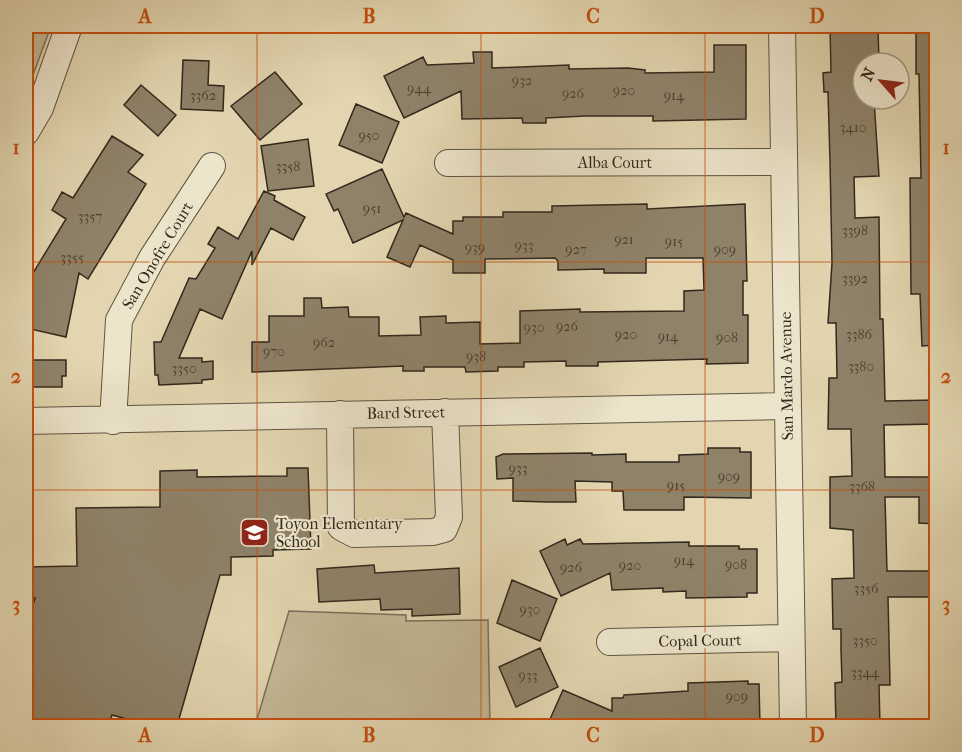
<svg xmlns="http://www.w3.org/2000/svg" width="962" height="752" font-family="'IM FELL French Canon',serif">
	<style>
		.green { fill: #c4b896; stroke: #7b705a; stroke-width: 1.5 }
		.building { fill: #8e8269; stroke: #32291d; stroke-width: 1.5 }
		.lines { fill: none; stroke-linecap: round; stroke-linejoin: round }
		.minor-casing { stroke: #5e5442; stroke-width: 28 }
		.minor { stroke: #ece4cb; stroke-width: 26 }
		.grid { fill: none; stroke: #c44f0f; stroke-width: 1.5; stroke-opacity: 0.55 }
		.labels { text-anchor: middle; stroke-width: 4.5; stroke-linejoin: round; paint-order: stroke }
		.number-label { font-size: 14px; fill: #493f30 }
		.street-label { font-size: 16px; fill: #32291d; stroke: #ece4cb }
		.poi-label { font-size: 16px; fill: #32291d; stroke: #ece4cb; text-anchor: start }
		.neatline { fill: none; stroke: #c44f0f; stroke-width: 2 }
		.grid-label { font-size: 20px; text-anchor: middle; font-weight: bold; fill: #c44f0f }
	</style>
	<rect width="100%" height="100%" fill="#e2d5af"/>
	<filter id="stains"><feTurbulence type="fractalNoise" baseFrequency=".00333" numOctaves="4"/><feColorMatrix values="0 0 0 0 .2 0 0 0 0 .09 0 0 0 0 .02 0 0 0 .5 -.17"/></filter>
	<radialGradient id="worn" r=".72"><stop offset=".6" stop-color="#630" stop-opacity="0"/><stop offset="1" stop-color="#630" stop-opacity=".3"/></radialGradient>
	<path class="green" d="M26,26H51L26,94Z
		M289,611L406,615V621L488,620L490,726H255Z"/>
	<path class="building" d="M830,26H878L879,63H863V100H874L879,176L854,177L855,218L879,217L880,319H883L885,401L936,400V424L884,425L885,477H936V524L919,523V497H885L887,571H936V597H888L890,685H879L880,726H836L835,683L842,682L841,650V629H833L832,579L854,578L853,530L830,528V477L852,476L851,429H828L829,378H837L836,323H828L832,263L830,161L828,92H824L823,73L831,72Z
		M916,26H936V345L922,346L920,294H911L910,178H921L919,74H916Z
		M714,45H746V119L653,121V116H585L546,118V123H523L522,118L462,119L461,91L404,118L384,76L423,57L427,65L474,63L473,52H492V68L569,65V69L628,68L645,70V73L714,72Z
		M183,60L209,61L208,85L224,86L223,111L181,109Z
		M275,72L302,104L260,140L231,106Z
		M141,85L176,115L158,136L124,105Z
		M356,104L399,122L382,163L339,145Z
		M112,136L143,155L128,172L146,184L88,279L79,273L66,337L26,328V300L30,278L66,219L52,210L62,192L73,198Z
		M308,139L314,186L268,191L261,146Z
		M382,169L404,217L406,213L453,234V221H463V217H503V212H552V206L647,204V209L745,204L747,281H743V315H748V363L706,364L707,359L598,362V366H566V361L524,362V367H498V371L466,372L465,367H424V371H403V366L252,372V342H269V316H304V298H321L322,308L348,307L349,317H379V336L421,335L420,317L446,316V323L480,322V344L520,343V311L580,309V312L684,311V291L704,290L703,258H646V273H604V269L558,270V261L555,258L485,259V273H453V260L420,245L410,267L387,257L403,220L353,243L338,209L334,211L326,194Z
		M264,191L275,196L274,200L305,217L293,240L271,228L252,265V251L222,319L200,309L179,358H202V362L213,361V379L202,380V383L159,385L158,375H155L154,342H161L189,278L196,279L215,248L208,244L218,227L238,239Z
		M26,360H66V376H62V387H26Z
		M708,448H740V452H751V498L684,497V510H624L623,491H612V482L575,481L576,502H548L513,501V478L497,479L496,457L503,454L592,453V455L626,454V462H679V455L708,454Z
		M287,468H308L311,549L273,550V556L231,557V575H220L177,726H152L112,715L109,726H26V632L35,598L26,597V567L77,566L76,508L160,507V471L197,470V477L287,476Z
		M565,539L567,545L580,539L583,544L689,542V546H739V549H757V593H747V597L686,598V591L663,592V588L612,590L610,573L561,596L540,551Z
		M374,565L375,573L459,568L460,614L412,616V609L381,610L380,599L319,602L317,569Z
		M512,580L557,599L540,641L497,623Z
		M540,648L558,687L516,707L499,667Z
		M748,681V684H759L760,726H547L563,690L612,711V698H623L624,695L688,691V683Z"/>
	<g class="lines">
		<defs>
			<path id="minor" d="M782,26L793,726
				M26,132L40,108L69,26
				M448,163L783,162
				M340,414L341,527L354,534L433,532L444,529L449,517L445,412
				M26,421L786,406
				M113,421L119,320L152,258L212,166
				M610,642L790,638"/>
		</defs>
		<use href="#minor" class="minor-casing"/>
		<use href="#minor" class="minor"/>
	</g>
	<path class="grid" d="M257,26V726M481,26V726M705,26V726M26,262H936M26,490H936"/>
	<defs>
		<symbol id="school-square" viewBox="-11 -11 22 22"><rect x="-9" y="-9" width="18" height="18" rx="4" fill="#8f2418" stroke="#ece4cb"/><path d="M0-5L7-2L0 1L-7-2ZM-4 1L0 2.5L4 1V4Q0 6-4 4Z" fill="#fff"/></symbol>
	</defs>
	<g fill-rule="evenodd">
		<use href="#school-square" x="238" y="516" width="33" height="33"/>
	</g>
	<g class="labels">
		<g class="number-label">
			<text x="522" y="85">932</text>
			<text x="419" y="93">944</text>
			<text x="624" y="95">920</text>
			<text x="573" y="98">926</text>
			<text x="203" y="100">3362</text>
			<text x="674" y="100">914</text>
			<text x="853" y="132">3410</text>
			<text x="369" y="140">950</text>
			<text x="288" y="171">3358</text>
			<text x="372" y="213">951</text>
			<text x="90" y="221">3357</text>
			<text x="855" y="235">3398</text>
			<text x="624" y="244">921</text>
			<text x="674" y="246">915</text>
			<text x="524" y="250">933</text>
			<text x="475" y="252">939</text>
			<text x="576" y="254">927</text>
			<text x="725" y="254">909</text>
			<text x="72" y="262">3355</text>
			<text x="855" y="283">3392</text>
			<text x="567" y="331">926</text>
			<text x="534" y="332">930</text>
			<text x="626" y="339">920</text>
			<text x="859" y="339">3386</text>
			<text x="668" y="341">914</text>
			<text x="727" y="342">908</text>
			<text x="324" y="347">962</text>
			<text x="274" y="356">970</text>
			<text x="476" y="361">938</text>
			<text x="861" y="371">3380</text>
			<text x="184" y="373">3350</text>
			<text x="518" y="473">933</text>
			<text x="729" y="481">909</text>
			<text x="676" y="490">915</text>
			<text x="862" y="491">3368</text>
			<text x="684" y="565">914</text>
			<text x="736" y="569">908</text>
			<text x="630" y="570">920</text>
			<text x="571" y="572">926</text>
			<text x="866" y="593">3356</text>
			<text x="530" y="614">930</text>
			<text x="865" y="645">3350</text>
			<text x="865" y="677">3344</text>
			<text x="528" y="680">933</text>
			<text x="737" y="701">909</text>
		</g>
		<g class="street-label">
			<text x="615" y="168">Alba Court</text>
			<text transform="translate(157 255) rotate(-59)" y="6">San Onofre Court</text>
			<text transform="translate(786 376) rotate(-91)" y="6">San Mardo Avenue</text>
			<text transform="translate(406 412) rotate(-1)" y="6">Bard Street</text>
			<text transform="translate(700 640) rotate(-1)" y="6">Copal Court</text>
		</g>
		<g class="poi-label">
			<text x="276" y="529">Toyon Elementary<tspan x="276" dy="18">School</tspan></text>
		</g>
	</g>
	<rect width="962" height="752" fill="none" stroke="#e2d5af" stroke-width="66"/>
	<g transform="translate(881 81) rotate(298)"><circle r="28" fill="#ece4cb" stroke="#a29985" stroke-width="1.5"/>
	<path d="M0-4.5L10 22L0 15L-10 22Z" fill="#8f2418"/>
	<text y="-9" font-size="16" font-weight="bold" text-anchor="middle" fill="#32291d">N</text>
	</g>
	<rect x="33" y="33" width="896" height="686" class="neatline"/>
	<g class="grid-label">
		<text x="145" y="23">A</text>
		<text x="369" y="23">B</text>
		<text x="593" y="23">C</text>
		<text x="817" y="23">D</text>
		<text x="16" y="154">1</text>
		<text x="946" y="154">1</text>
		<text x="16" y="383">2</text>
		<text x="946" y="383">2</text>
		<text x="16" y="611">3</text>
		<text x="946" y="611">3</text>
		<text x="145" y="742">A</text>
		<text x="369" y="742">B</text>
		<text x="593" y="742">C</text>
		<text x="817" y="742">D</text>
	</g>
	<rect width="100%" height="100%" filter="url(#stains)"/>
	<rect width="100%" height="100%" fill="url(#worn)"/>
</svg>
